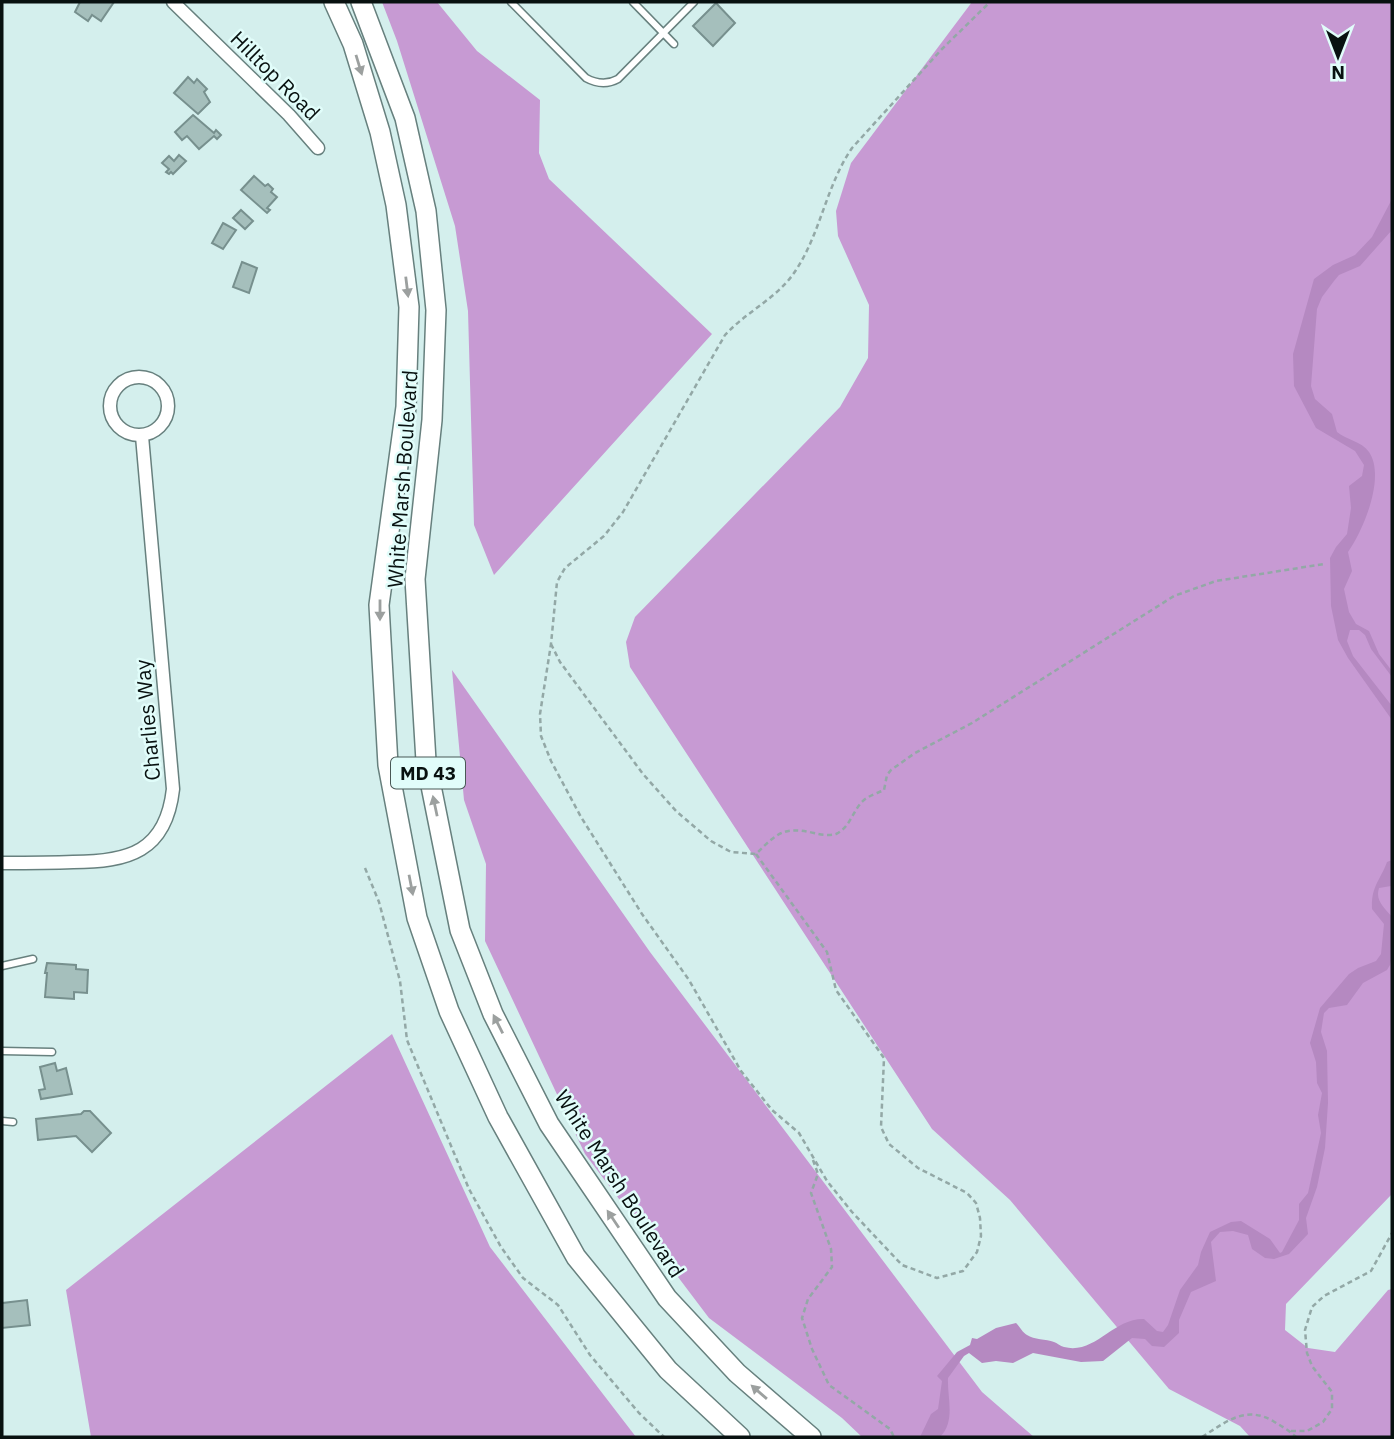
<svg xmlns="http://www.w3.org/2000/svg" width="1394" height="1439" font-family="'IBM Plex Sans',sans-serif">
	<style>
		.forest { fill: #c79ad3 }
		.water { fill: #b589c1 }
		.building { fill: #a5bfbc; stroke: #77908e; stroke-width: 2 }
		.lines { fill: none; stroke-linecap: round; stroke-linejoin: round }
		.service-casing { stroke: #67807e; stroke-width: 9 }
		.minor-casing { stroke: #67807e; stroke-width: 15 }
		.primary-casing { stroke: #67807e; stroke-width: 22 }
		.path { stroke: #93a8a6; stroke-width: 2.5; stroke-dasharray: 5 3.5; stroke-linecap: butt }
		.service { stroke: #fff; stroke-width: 6 }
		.minor { stroke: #fff; stroke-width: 12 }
		.primary { stroke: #fff; stroke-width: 19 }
		.oneway { fill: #9ca09f }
		.labels { text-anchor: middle; stroke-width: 5; stroke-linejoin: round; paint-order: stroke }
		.shield { fill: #e1fdfa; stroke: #495856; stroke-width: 2 }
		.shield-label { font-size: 19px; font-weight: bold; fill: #081110 }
		.street-label { font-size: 21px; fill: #081110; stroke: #e1fdfa }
	</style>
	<rect width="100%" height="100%" fill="#d4efed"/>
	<path class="forest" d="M382,2H437L477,51L540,100L539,153L549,179L712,334L494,575L474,525L468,311L455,226L397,41Z
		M972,2H1392V1194L1286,1304L1285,1330L1308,1348L1335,1352L1388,1290L1392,1289V1437H1250L1240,1426L1169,1389L1010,1200L932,1129L630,667L626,642L635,617L840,407L868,358L869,305L838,236L836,211L851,163Z
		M452,670L650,952L982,1392L1034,1437H862L842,1418L709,1318L585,1154L485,941L486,864L464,800Z
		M392,1034L490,1247L636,1437H91L66,1290Z"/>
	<path class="water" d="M1392,199V230L1360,266L1339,275L1334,281L1322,297L1317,309L1311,386L1315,399L1332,414L1337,432C1347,440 1361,441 1369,452C1386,477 1363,531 1348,552L1352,571L1344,589L1349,612L1356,624L1369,631L1379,654L1392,671V677L1371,649L1365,635L1359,630H1350L1347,641L1353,656L1392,706V720L1348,658L1338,640L1331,606L1330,558L1336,547L1347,534L1351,508L1349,486L1362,476L1364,465L1355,451L1316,428L1294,386L1293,354L1314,279L1333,265L1355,255L1372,237Z
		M1392,860L1391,886L1379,888C1375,901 1384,907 1392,917V956L1390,965L1387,970L1363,983L1347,1005L1329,1008L1324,1013L1321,1032L1327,1051L1328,1103L1325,1148L1317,1187L1306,1218L1308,1234L1289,1254L1274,1259L1265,1258L1252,1249L1248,1235L1233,1231L1220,1232L1211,1242L1216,1281L1191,1292L1179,1320V1333L1164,1347L1152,1346L1145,1339L1132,1338L1103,1361L1081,1362L1033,1353L1013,1363L996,1361L982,1363L969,1353L964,1356L948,1378C947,1398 956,1421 940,1437H920L931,1414L938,1409L942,1381L937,1376L957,1352L970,1345L972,1338L977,1339L996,1328L1016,1323C1020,1327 1023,1333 1027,1335C1034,1340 1046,1339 1054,1342C1057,1343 1060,1346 1064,1347C1095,1355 1113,1318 1144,1319L1157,1331L1163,1332L1168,1325L1180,1290L1198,1265L1201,1252L1210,1232L1231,1222L1241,1221L1270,1239L1280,1253L1282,1252L1299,1220V1204L1308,1193L1321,1133L1318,1115L1322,1093L1317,1083L1316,1062L1310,1043L1320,1008L1349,974L1358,968L1376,961L1381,954L1384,924L1372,909C1371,886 1380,881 1387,862Z"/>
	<path class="building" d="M80,2H114L101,21L92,15L88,21L75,12Z
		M716,3L735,23L713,46L693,26Z
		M188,77L194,83L197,79L207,89L204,92L210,102L198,114L174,93Z
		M193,115L214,133L216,130L221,135L217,139L214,136L199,149L187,136L182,140L175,132Z
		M179,155L186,161L173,174L171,172L169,174L166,172L169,169L162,163L169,156L174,161Z
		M254,176L265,186L268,184L273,189L271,192L277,197L267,208L270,210L267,213L241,190Z
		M241,210L253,221L245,229L233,218Z
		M223,223L236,230L223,249L212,243Z
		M242,262L257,268L249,293L233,287Z
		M47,963L76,965V969L88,970L87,993L74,992V999L45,997L47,973H45Z
		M55,1063L57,1071L66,1068L72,1094L41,1099L39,1090L45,1089L40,1067Z
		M84,1111H90L111,1133L92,1152L76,1136L38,1140L36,1119L81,1114Z
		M27,1300L30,1325L2,1328V1301V1303Z"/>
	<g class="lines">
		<defs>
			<path id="service" d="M511,2L586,78C597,84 607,85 618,79L694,2
				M633,2L674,44
				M2,966L33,959
				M2,1051L52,1052
				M2,1121L13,1122"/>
			<path id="minor" d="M173,2L289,115L318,148
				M110 406a29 29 0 1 1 58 0a29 29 0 1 1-58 0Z
				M2,863C25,863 49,863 73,862C128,862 166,852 173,789L142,436"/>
			<path id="primary" d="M334,2L353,44L380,132L396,205L409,307L406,407L379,605L388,765L417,918L449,1011L498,1117L576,1257L668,1370L740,1437
				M361,2L405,118L426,211L436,310L432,420L415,579L426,761L460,930L493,1014L549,1124L667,1298L737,1373L811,1437"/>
		</defs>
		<use href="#service" class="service-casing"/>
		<use href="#minor" class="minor-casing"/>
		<use href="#primary" class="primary-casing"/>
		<path class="path" d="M551,644L560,662L643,774L676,811L711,841L731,852L756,854C777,833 784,826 814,833C821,835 830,836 836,834C851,827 853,809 864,800C870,795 878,793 884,790L887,775L891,770L915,753L972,723L1174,596L1216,581L1324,564
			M756,854L827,952L836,990L884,1058L881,1127L889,1144L918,1168L967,1193L976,1203L980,1218L981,1236L977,1252L963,1271L937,1278L902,1265L852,1212L827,1181L799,1133L772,1110L741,1071L689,980L642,914L581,817L551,761L541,736L540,714L551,644L557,582L565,568L604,536L623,512L725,335C747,311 778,298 796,270C821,232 826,186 852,148L942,49L990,2
			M365,868L379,902L400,981L407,1040L469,1189L501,1247L523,1278L558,1305L590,1355L639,1413L664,1437
			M813,1160L818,1174L811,1193L831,1249L832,1267L808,1299L802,1318L812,1349L829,1385L890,1429L894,1437
			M1291,1431H1307L1323,1422L1332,1409V1392L1312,1366L1307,1353L1305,1330L1312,1307L1324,1296L1371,1271L1392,1233
			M1202,1437C1226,1422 1245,1405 1273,1421C1281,1426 1289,1430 1296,1437"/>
		<use href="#service" class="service"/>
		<use href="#minor" class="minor"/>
		<use href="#primary" class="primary"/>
	</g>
	<defs><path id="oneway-solid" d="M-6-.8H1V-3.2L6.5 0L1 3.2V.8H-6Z" transform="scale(1.75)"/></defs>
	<g class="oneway">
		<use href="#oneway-solid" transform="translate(359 65) rotate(73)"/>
		<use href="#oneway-solid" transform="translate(407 287) rotate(83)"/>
		<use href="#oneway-solid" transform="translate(380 610) rotate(90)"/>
		<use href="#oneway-solid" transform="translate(435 806) rotate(-102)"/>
		<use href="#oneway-solid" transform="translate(411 885) rotate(79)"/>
		<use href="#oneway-solid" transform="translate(498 1024) rotate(-117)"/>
		<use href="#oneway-solid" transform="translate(613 1219) rotate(-124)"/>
		<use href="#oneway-solid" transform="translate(759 1392) rotate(-139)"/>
	</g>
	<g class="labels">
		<rect class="shield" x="391" y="757.5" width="74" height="31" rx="5"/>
		<g class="shield-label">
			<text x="428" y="780">MD 43</text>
		</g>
		<g class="street-label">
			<text transform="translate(275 76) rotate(45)" y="7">Hilltop Road</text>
			<text transform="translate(403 479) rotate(-86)" y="7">White Marsh Boulevard</text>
			<text transform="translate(148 720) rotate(-95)" y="7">Charlies Way</text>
			<text transform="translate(619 1184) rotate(57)" y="7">White Marsh Boulevard</text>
		</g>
	</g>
	<rect width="1394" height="1439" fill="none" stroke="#081110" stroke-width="7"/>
	<g transform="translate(1338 56) rotate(180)" stroke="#e1fdfa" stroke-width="5" paint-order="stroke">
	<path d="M0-5L12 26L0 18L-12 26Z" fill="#081110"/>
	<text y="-10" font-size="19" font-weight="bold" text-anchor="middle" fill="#081110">N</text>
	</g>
</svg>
